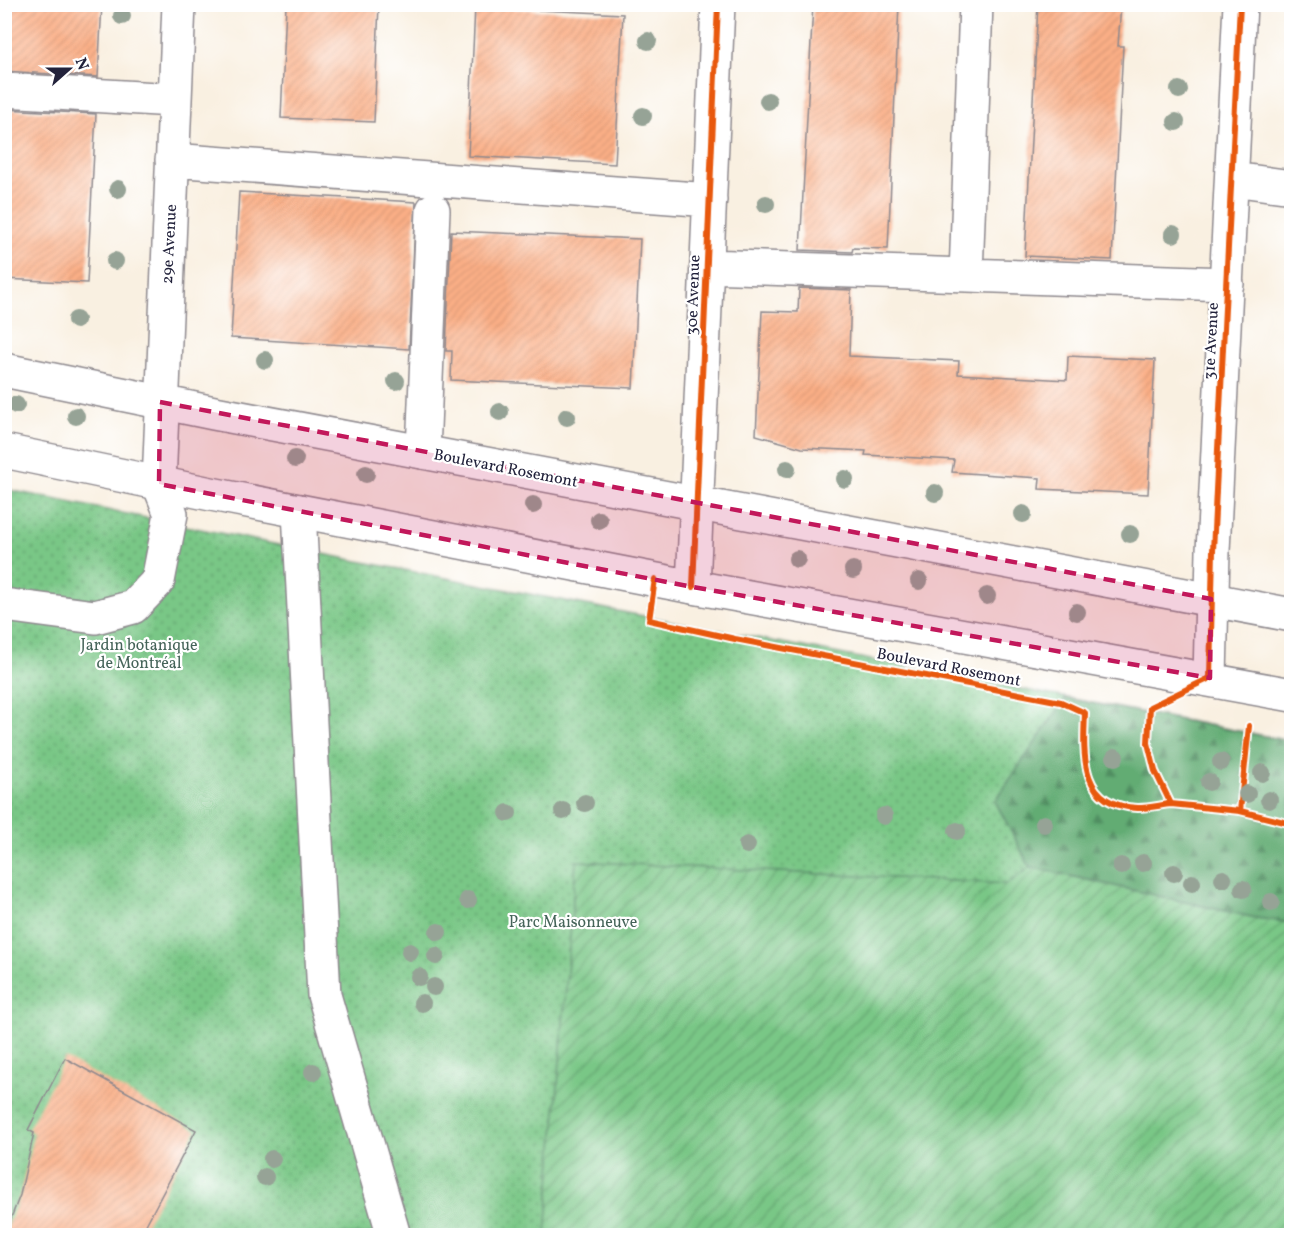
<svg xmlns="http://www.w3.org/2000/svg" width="1296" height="1240" font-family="Vollkorn,serif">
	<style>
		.grass { fill: url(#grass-dots); stroke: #4e7460; stroke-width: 1.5 }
		.forest { fill: url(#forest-firs); stroke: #426757; stroke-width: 1.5 }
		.garden { fill: url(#garden-furrows); stroke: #4e7460; stroke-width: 1.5 }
		.building { fill: url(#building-hatch) }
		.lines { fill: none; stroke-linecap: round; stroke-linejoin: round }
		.minor-casing { stroke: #8e898e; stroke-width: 36 }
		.major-casing { stroke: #8e898e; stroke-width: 36 }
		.minor { stroke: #fff; stroke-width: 33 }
		.major { stroke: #fff; stroke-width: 33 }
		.cycleway-casing { stroke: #fff; stroke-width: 10 }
		.cycleway { stroke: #e8590c; stroke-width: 6 }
		.tree { fill: #96a396 }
		.marked { fill: #c2185b; fill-opacity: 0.2; stroke: #c2185b; stroke-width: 4.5; stroke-dasharray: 12 8; stroke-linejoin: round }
		.labels { text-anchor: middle; stroke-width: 4.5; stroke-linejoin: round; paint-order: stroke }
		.street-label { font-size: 16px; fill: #22223b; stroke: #fff }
		.park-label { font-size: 16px; fill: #456459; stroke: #fff }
	</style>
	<defs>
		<pattern id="grass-dots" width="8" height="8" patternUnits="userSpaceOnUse" patternTransform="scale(1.5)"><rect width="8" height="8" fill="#79c786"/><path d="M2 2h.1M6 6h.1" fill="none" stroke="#63a16f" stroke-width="1.8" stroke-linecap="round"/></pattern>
		<pattern id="forest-firs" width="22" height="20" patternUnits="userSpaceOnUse" patternTransform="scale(1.5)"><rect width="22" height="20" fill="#62ac73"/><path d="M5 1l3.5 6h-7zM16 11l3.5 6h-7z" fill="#508c60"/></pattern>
		<pattern id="garden-furrows" width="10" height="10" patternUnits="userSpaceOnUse" patternTransform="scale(1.5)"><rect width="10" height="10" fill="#79c786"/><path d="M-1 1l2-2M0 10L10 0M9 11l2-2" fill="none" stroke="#63a16f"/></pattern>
		<pattern id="building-hatch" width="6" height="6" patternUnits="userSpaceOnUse" patternTransform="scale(1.5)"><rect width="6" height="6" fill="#fbaf86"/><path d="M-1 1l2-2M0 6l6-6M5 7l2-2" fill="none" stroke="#d79675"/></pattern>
	</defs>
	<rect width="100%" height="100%" fill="#fff"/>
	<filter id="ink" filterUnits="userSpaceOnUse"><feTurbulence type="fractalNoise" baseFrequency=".0167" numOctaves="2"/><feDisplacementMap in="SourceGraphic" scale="12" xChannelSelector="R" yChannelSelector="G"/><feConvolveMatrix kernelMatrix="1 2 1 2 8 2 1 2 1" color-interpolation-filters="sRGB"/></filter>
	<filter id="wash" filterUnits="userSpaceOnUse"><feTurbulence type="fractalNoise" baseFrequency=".008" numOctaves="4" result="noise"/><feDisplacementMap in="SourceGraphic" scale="24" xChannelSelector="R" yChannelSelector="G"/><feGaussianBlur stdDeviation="1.35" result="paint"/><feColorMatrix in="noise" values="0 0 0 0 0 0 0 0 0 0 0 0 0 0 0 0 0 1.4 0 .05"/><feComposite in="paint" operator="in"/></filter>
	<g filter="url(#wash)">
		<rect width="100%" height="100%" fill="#f9f0e1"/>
		<path class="grass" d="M4,489L353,560L1291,741V1235H5Z"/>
		<path class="forest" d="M1066,698L1291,741V923L1255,918L1030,867L995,801Z"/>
		<path class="garden" d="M576,861L1008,884L1030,867L1255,918L1291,923V1235H546Z"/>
		<g id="blocks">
			<path class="building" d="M4,4H102L98,77L4,71Z
				M813,4H899L888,249L853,248L852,252L800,250Z
				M1038,4H1121L1118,46H1123L1112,260L1025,256Z
				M286,5H379L374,122L281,118Z
				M475,7L623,14L615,164L468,156Z
				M4,109L96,114L87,283L4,279Z
				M239,192L416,202L409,349L231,338Z
				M451,231L640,239L633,388L451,380L452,351H446Z
				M799,288L851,290L849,356L959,361L958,374L1067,380L1068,356L1155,360L1148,494L1039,489L1040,478L952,472L954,460L865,455L866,451L802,448L756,435L762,311L798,312Z
				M65,1058L196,1130L140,1236H4L20,1195L34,1133L28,1130Z"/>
		</g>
	</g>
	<g filter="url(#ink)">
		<use href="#blocks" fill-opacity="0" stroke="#8e898e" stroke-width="1.5"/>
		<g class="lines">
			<defs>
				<path id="minor" d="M4,90L174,100
					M172,160L710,200
					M1233,179L1292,187
					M707,266L1227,284
					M966,275L976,4
					M423,452L433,210
					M299,511L324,995L394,1236
					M693,587L718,4
					M4,605L95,617L133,607L158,581L171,514L159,484L179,4
					M1210,678L1213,551L1240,4"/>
				<path id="major" d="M4,370L214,413L1292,615
					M4,451L211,494L693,587L1292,695"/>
			</defs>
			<use href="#minor" class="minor-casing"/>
			<use href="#major" class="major-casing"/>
			<use href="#minor" class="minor"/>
			<use href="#major" class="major"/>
			<defs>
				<path id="cycleway" d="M1240,4L1213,551L1210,678L1150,707L1148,743L1155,771L1171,804L1240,811L1292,824
					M655,579L649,620L735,639L1061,702L1085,713C1083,757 1080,806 1138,808C1149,808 1161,805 1171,804
					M693,587L718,4
					M1240,811L1249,726"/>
			</defs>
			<use href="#cycleway" class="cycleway-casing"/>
			<use href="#cycleway" class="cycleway"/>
		</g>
		<g class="tree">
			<circle cx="122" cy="16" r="9"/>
			<circle cx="648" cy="41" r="9"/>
			<circle cx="1179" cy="90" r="9"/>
			<circle cx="768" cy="101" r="9"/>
			<circle cx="643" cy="116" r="9"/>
			<circle cx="1176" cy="122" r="9"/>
			<circle cx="118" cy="189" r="9"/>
			<circle cx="766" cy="204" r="9"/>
			<circle cx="1173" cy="234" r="9"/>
			<circle cx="115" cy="261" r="9"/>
			<circle cx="76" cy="320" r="9"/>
			<circle cx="265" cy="360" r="9"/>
			<circle cx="396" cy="381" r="9"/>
			<circle cx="16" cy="405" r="9"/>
			<circle cx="500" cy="412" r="9"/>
			<circle cx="76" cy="416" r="9"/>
			<circle cx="567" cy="417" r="9"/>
			<circle cx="295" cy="459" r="9"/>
			<circle cx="787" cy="469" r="9"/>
			<circle cx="366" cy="474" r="9"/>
			<circle cx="845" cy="479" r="9"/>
			<circle cx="935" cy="493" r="9"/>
			<circle cx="533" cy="505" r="9"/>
			<circle cx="1023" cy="514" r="9"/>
			<circle cx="599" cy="520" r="9"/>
			<circle cx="1130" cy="534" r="9"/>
			<circle cx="797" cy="559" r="9"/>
			<circle cx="853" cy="570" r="9"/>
			<circle cx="919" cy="581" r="9"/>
			<circle cx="987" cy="596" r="9"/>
			<circle cx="1077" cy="612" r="9"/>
			<circle cx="1115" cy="757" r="9"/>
			<circle cx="1221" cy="762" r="9"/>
			<circle cx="1262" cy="773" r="9"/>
			<circle cx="1209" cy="782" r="9"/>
			<circle cx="1247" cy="794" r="9"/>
			<circle cx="1269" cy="800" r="9"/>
			<circle cx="585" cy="803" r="9"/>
			<circle cx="563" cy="811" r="9"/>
			<circle cx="508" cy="813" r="9"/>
			<circle cx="884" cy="816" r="9"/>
			<circle cx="1044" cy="824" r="9"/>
			<circle cx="957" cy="831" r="9"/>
			<circle cx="747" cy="845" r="9"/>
			<circle cx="1143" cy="863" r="9"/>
			<circle cx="1121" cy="866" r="9"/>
			<circle cx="1174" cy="873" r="9"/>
			<circle cx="1223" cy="879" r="9"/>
			<circle cx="1192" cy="883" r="9"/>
			<circle cx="1243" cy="889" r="9"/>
			<circle cx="468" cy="900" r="9"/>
			<circle cx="1271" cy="902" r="9"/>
			<circle cx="438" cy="932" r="9"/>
			<circle cx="410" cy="952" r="9"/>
			<circle cx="436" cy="956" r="9"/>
			<circle cx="419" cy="977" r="9"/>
			<circle cx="434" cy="987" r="9"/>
			<circle cx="422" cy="1003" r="9"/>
			<circle cx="313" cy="1072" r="9"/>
			<circle cx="272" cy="1159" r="9"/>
			<circle cx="265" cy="1177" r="9"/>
		</g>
	</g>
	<path class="marked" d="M160,402L1211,599L1210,678L693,587L159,484Z"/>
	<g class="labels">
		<g class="street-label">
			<text transform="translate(168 244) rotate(-87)" y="6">29e Avenue</text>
			<text transform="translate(692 295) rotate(-88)" y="6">30e Avenue</text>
			<text transform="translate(1210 341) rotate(-87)" y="6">31e Avenue</text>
			<text transform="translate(506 467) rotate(11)" y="6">Boulevard Rosemont</text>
			<text transform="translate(949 666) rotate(11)" y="6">Boulevard Rosemont</text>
		</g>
		<g class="park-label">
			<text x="139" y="650">Jardin botanique<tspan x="139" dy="18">de Montréal</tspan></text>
			<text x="573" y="927">Parc Maisonneuve</text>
		</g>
	</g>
	<rect width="1296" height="1240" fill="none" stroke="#fff" stroke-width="24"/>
	<g transform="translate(69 69) rotate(69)" stroke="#ffffff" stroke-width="4.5" paint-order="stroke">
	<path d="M0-4.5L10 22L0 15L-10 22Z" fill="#22223b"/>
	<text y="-9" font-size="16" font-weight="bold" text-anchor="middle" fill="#22223b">N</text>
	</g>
</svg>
